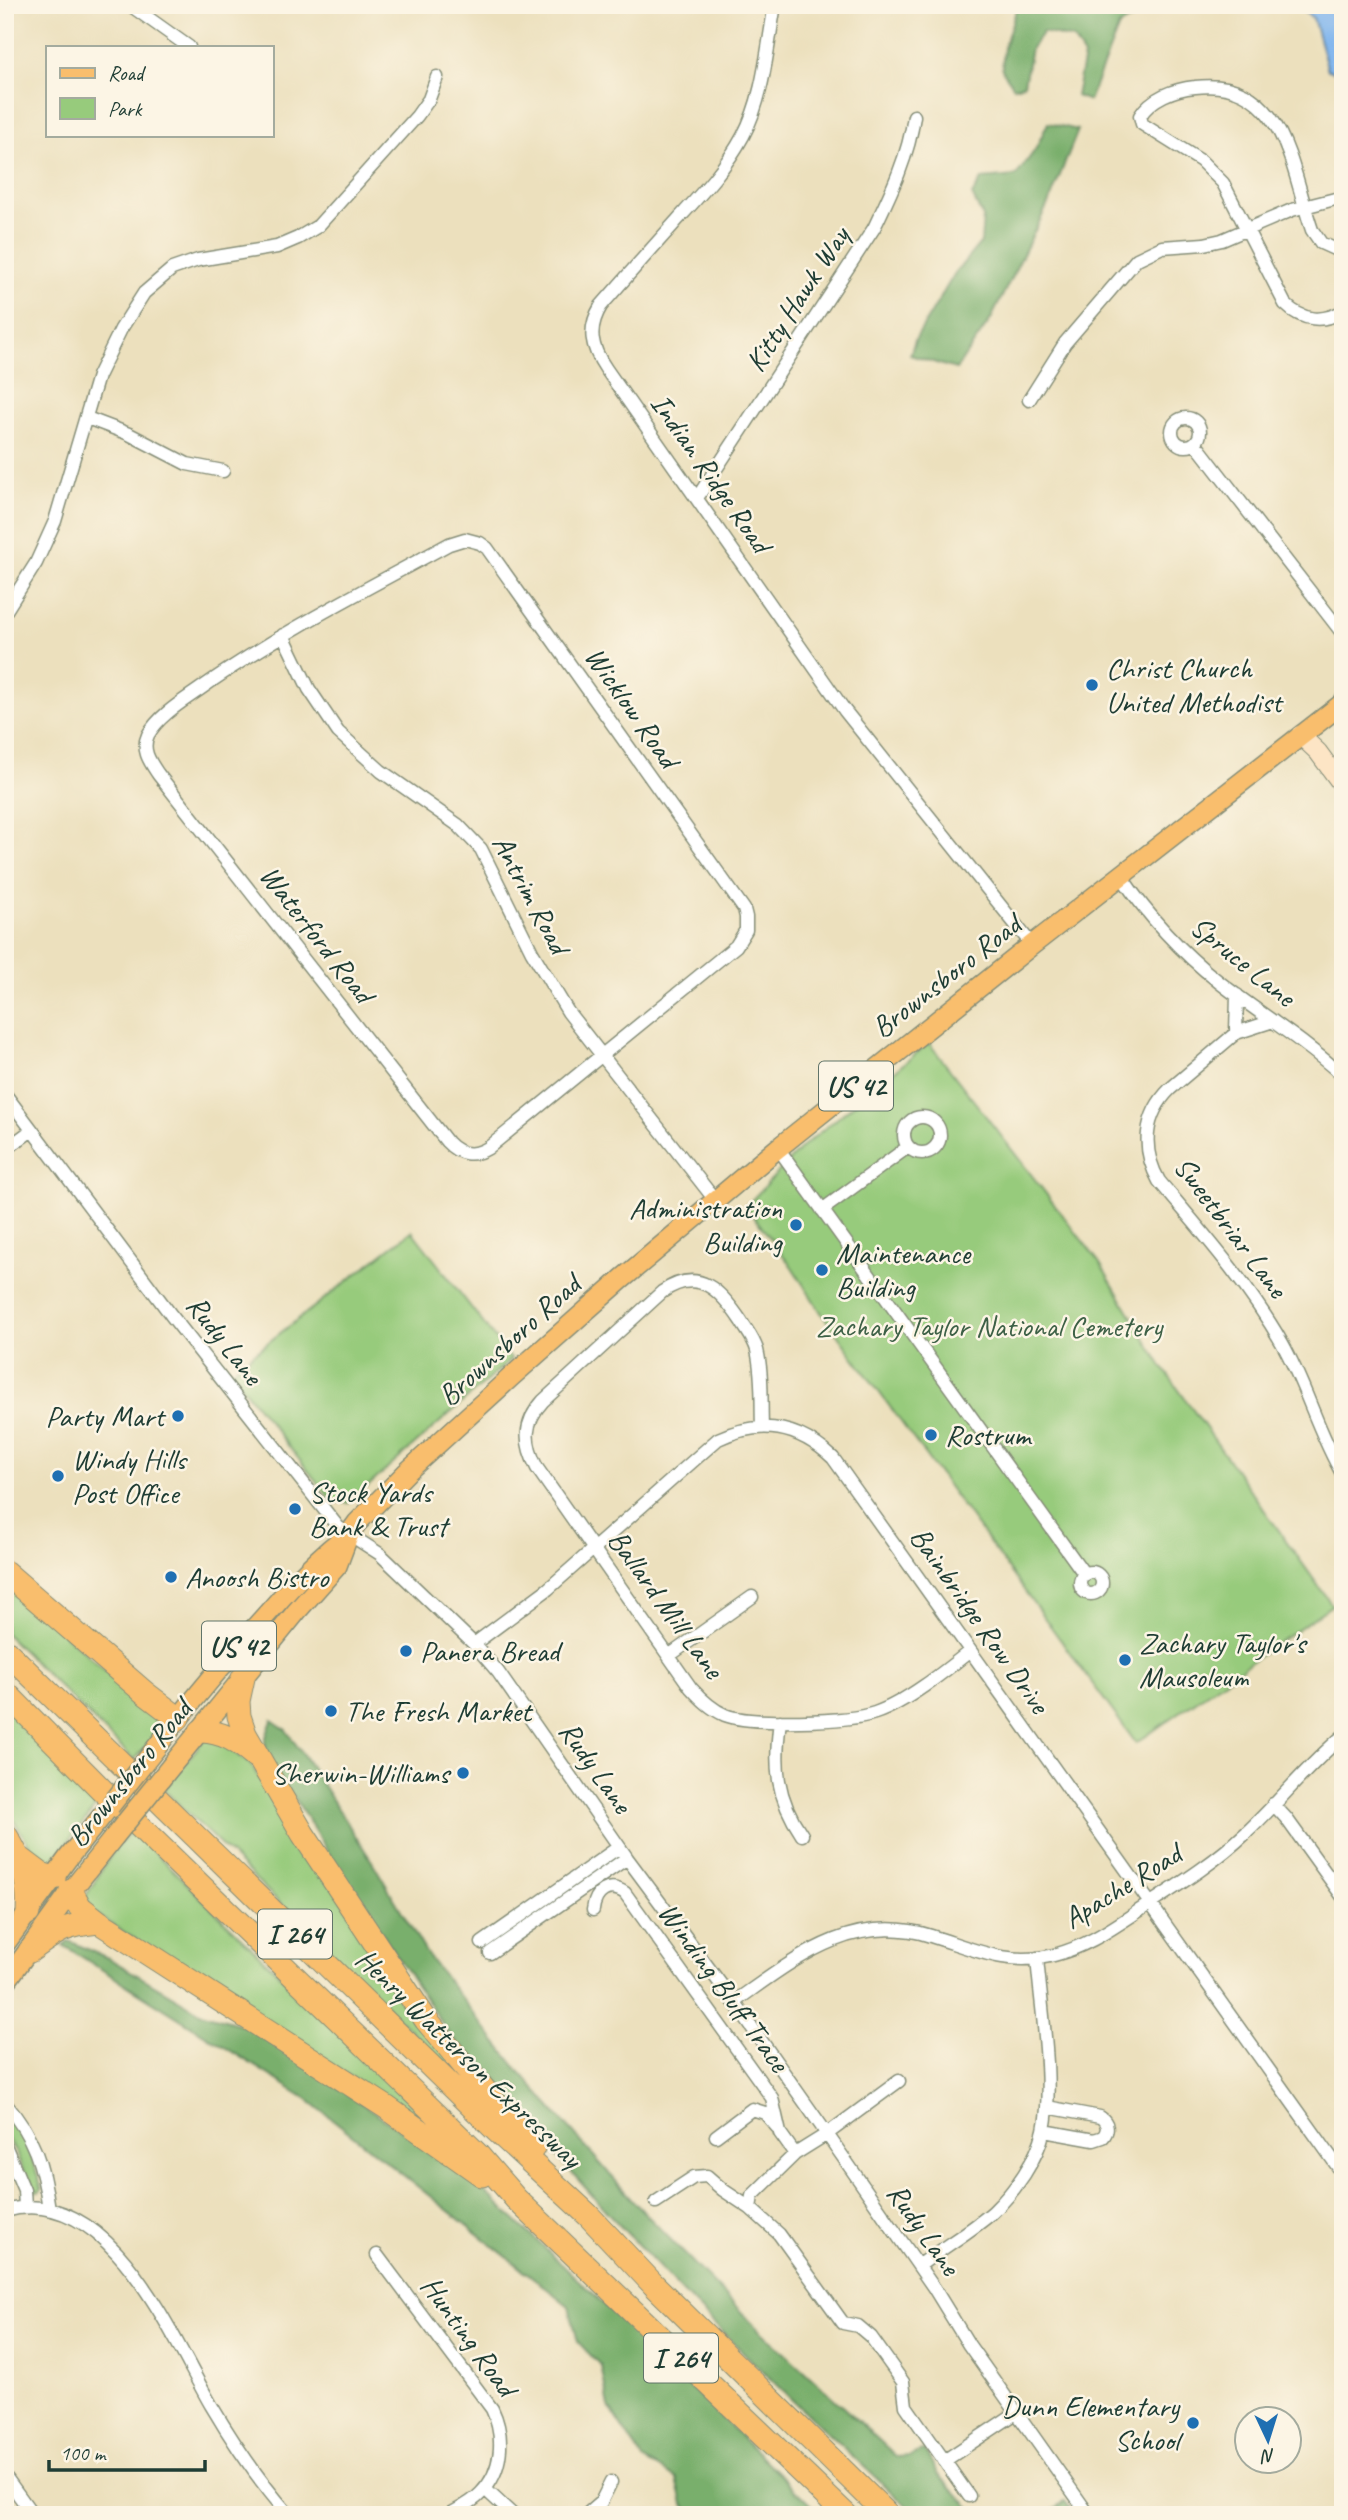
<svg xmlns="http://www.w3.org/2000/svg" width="1348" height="2520" font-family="Caveat,sans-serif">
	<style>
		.green { fill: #97cb7c; stroke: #5b8458; stroke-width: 2 }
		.forest { fill: #79af6c; stroke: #4c7650; stroke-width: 2 }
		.water { fill: #80b5ee; stroke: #507991; stroke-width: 2 }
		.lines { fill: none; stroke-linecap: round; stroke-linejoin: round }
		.street-casing { stroke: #868e78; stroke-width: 15 }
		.secondary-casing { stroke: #868e78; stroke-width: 20 }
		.primary-casing { stroke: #868e78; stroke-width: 22 }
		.highway-casing { stroke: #868e78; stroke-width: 25 }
		.street { stroke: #fff; stroke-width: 12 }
		.secondary { stroke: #fde5c5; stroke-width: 18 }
		.primary { stroke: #f9be6d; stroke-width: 19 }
		.highway { stroke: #f9be6d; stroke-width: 23 }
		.primary-bridge-casing { stroke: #868e78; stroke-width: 22; stroke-linecap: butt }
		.primary-bridge { stroke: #f9be6d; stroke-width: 19 }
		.poi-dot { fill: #1f6fb2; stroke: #fcf5e5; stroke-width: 2.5 }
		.labels { text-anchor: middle; stroke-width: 5; stroke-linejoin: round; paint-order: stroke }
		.shield { fill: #fcf5e5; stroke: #617469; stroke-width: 2 }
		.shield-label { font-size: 28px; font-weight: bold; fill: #1f3d34 }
		.street-label { font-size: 30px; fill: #1f3d34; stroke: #fcf5e5 }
		.poi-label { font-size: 30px; fill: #1f3d34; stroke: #fcf5e5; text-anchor: start }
		.park-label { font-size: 30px; fill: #3d6046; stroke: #fcf5e5 }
	</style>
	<rect width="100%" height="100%" fill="#fcf5e5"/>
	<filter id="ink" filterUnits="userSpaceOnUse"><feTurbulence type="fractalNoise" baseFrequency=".0143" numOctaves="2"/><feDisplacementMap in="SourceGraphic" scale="14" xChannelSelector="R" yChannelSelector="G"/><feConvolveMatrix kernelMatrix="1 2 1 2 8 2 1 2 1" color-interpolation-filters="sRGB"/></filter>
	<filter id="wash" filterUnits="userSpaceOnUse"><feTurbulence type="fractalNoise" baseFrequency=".00686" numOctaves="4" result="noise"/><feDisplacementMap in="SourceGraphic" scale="28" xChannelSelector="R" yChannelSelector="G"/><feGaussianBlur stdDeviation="1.57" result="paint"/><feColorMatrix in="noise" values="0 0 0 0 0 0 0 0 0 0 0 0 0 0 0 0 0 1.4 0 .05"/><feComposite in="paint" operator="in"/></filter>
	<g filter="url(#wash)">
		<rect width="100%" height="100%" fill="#ece0bd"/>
		<path class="green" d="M929,1043L1099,1262L1161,1365L1332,1605L1136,1743L822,1314L792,1267L746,1206L802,1147Z
			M412,1231L511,1359L349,1503L332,1501L230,1372Z
			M5,1582L160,1719L162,1724L161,1729L134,1760L5,1633Z
			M5,1707L100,1801L50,1864L37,1857L5,1807Z
			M206,1737L216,1740L250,1764L472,2090L164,1790Z
			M132,1830L446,2138L90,1910L86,1896L113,1852Z
			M5,2110L26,2141L42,2189L39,2192L31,2190L17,2155L5,2135Z"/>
		<path class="forest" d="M1018,5H1145L1132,19L1119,26L1089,101L1076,96L1084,56L1073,39L1043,32L1031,48L1024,84L1014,87L1002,70L1004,47Z
			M1048,123L1078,130L1050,200L991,319L956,369L910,355L915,340L955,273L981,242L983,217L972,195L982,179L1016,176L1035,150Z
			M272,1720L286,1730L304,1756L373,1863L428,1956L519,2071L635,2203L753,2324L897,2457L910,2456L925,2450L937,2473L978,2515H916L790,2398L694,2304L608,2213L454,2041L328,1853L295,1798L267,1767L265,1740Z
			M69,1941L108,1958L204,2014L246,2026L422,2144L483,2190L643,2341L821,2515H695L683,2504L677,2479L643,2459L609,2407L601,2366L578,2342L569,2306L307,2099L63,1945Z
			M1065,2501L1076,2515H1046Z"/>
		<path class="water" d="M1302,5H1331C1335,26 1348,54 1340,73L1328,70L1313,18L1304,12Z"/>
	</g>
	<g filter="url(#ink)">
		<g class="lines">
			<defs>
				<path id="street" d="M130,5L189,47
					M775,5C767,48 764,97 743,136C727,166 703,192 680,217C654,246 627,276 601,306C587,329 591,347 606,369L845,711L1032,945
					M1343,253L1321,243L1312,230C1291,170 1285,76 1195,87C1174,89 1151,98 1140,116L1142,124L1201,161L1223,183L1285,304C1302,321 1323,323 1343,311
					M1029,400L1065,343L1137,259L1162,247L1204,244L1222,240L1292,210L1343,197
					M87,418L129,434L187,464L223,471
					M1172 432a14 14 0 1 1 28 0a14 14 0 1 1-28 0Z
					M1195,443L1343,634
					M697,498L874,228C891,193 909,155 914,116
					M465,539L480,543L487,548L744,909L746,917V930L736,946L488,1148C473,1157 459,1155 447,1142L158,774C150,762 141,750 148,735C158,716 183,701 200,689C279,633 365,590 449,544Z
					M5,612L36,563L55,521L98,376L121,329L144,293L172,269L198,260L277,247L298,238L318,226L417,116L429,99L437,77
					M283,635L309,689L338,732L381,771L458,825L481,849L532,952L568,1012L715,1200
					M1121,876C1148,916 1181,952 1219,982C1260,1014 1305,1041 1343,1076
					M1273,1021L1236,1033L1170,1089C1144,1115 1141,1149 1159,1181C1203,1233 1248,1284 1282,1343C1306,1385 1318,1433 1343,1475
					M1236,1033L1237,995
					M5,1094L171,1315L338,1527L380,1554L474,1644L498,1672L627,1858L734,2002L827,2134L934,2288L969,2345L1089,2515
					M904 1135a18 18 0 1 1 36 0a18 18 0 1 1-36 0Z
					M778,1148L1085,1575
					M5,1150L32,1130
					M822,1210L908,1147
					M762,1427C761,1402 763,1375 757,1350C754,1339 747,1331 741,1321C721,1291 699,1266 662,1292L543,1401C523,1423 524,1443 537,1468L691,1688C701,1699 711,1709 725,1715C750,1725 849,1722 875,1713C905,1703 945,1671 970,1651
					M1080 1583a11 11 0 1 1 22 0a11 11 0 1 1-22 0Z
					M474,1644L548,1589L718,1439C761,1419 798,1425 833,1458L1343,2174
					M670,1655L752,1597
					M780,1721C774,1766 776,1797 802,1835
					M1273,1804L1286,1818L1343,1897
					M593,1910C595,1892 609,1882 625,1893L772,2098L780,2133L795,2154
					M482,1943L619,1847
					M490,1953L627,1858
					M734,2002C794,1960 852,1911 931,1936C974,1949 1008,1967 1054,1955C1085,1947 1108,1931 1134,1914C1172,1889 1212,1865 1246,1833C1279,1802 1307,1766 1343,1736
					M899,2081L827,2134L795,2154L752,2196L750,2208L779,2234L843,2323L858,2326L871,2337L903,2382L906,2406L969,2496
					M5,2103C34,2137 43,2165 49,2209
					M1044,2131L1094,2140L1103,2137C1109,2130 1108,2122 1100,2117L1047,2107
					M716,2136L752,2109L765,2113L777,2127
					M5,2145L24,2190L25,2207
					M656,2202L694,2177L707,2176L723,2190L750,2208
					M5,2211C109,2181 171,2336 211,2405C234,2444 259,2481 289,2515
					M377,2255L492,2409C505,2436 503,2471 481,2493C472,2503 459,2509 448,2515
					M919,2266C943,2247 970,2232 993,2212C1015,2191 1037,2160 1044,2130C1054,2084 1041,2007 1037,1958
					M944,2461L1016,2413
					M5,2476L33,2515
					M485,2489L513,2515
					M586,2515L601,2502L611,2482"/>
				<path id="secondary" d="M1300,735L1318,752L1343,786"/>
				<path id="primary" d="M156,1748C188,1705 223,1664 258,1624C287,1592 314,1559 349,1534
					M172,1765L297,1611L337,1566L349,1534L357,1523L407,1472L511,1377L622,1279L778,1148L1032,945L1343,703
					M5,1944L68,1858L110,1806
					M5,1983L71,1891L114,1837"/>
				<path id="highway" d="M5,1572L145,1693L178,1718
					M5,1650L496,2130L588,2215L653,2284L888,2515
					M243,1678L238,1701L239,1716L245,1734L303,1834L426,2020L533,2148
					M5,1692L102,1790L477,2154L516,2199L846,2515
					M201,1731C223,1732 237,1741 254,1755
					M5,1834C22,1861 30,1881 28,1913
					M21,1859L41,1874L54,1878
					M71,1891L80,1907L99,1922L386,2107L482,2175
					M30,1951C57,1931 65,1925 99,1922"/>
			</defs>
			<use href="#street" class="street-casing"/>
			<use href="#secondary" class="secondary-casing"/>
			<use href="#primary" class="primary-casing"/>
			<use href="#highway" class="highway-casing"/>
			<use href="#street" class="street"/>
			<use href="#secondary" class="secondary"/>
			<use href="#primary" class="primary"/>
			<use href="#highway" class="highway"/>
			<defs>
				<path id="primary-bridge" d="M110,1806L156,1748
					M114,1837L172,1765"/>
			</defs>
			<use href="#primary-bridge" class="primary-bridge-casing"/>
			<use href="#primary-bridge" class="primary-bridge"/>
		</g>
	</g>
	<g class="poi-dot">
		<circle cx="1092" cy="685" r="7"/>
		<circle cx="796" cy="1225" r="7"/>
		<circle cx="822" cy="1270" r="7"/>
		<circle cx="178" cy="1416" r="7"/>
		<circle cx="931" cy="1435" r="7"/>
		<circle cx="58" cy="1476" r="7"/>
		<circle cx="295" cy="1509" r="7"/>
		<circle cx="171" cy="1577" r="7"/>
		<circle cx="406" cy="1651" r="7"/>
		<circle cx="1125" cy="1660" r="7"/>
		<circle cx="331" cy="1711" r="7"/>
		<circle cx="463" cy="1773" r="7"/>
		<circle cx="1193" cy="2423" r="7"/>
	</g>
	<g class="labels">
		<g class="shield">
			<rect x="819" y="1061.5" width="74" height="49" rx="5"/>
			<rect x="202" y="1621.5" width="74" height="49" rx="5"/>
			<rect x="258" y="1909.5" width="74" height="49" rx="5"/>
			<rect x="644" y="2333.5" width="74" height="49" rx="5"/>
		</g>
		<g class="shield-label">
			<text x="856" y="1096">US 42</text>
			<text x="239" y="1656">US 42</text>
			<text x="295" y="1944">I 264</text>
			<text x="681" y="2368">I 264</text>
		</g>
		<g class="street-label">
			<text transform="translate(797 299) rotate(-57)" y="10">Kitty Hawk Way</text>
			<text transform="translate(711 473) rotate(55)" y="10">Indian Ridge Road</text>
			<text transform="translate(632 707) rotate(55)" y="10">Wicklow Road</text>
			<text transform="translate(531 894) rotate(62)" y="10">Antrim Road</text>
			<text transform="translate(317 934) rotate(52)" y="10">Waterford Road</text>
			<text transform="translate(1243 961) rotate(39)" y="10">Spruce Lane</text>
			<text transform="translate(946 976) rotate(-38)" y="10">Brownsboro Road</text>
			<text transform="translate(1231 1227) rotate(53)" y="10">Sweetbriar Lane</text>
			<text transform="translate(225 1340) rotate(52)" y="10">Rudy Lane</text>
			<text transform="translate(509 1340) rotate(-42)" y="10">Brownsboro Road</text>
			<text transform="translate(666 1604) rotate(54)" y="10">Ballard Mill Lane</text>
			<text transform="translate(980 1620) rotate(55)" y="10">Bainbridge Row Drive</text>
			<text transform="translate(596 1767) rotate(55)" y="10">Rudy Lane</text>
			<text transform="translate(129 1773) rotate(-51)" y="10">Brownsboro Road</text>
			<text transform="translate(1122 1886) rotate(-32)" y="10">Apache Road</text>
			<text transform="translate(724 1987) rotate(54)" y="10">Winding Bluff Trace</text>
			<text transform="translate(469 2058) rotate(44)" y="10">Henry Watterson Expressway</text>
			<text transform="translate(924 2229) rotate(55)" y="10">Rudy Lane</text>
			<text transform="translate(469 2336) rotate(54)" y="10">Hunting Road</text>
		</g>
		<g class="poi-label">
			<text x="1106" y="678">Christ Church<tspan x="1106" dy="34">United Methodist</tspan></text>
			<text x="782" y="1218" text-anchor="end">Administration<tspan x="782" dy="34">Building</tspan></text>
			<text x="836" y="1263">Maintenance<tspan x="836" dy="34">Building</tspan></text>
			<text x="164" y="1426" text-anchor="end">Party Mart</text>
			<text x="945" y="1445">Rostrum</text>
			<text x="72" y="1469">Windy Hills<tspan x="72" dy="34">Post Office</tspan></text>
			<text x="309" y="1502">Stock Yards<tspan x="309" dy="34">Bank &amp; Trust</tspan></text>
			<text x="185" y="1587">Anoosh Bistro</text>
			<text x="1139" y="1653">Zachary Taylor's<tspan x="1139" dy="34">Mausoleum</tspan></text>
			<text x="420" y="1661">Panera Bread</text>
			<text x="345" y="1721">The Fresh Market</text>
			<text x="449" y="1783" text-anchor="end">Sherwin-Williams</text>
			<text x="1179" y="2416" text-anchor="end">Dunn Elementary<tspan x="1179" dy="34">School</tspan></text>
		</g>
		<g class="park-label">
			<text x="989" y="1336">Zachary Taylor National Cemetery</text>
		</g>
	</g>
	<rect width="1348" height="2520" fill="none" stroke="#fcf5e5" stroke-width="28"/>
	<rect x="46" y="46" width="228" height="91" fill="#fcf5e5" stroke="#a4ab9e" stroke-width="2"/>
	<rect x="60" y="68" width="35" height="10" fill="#f9be6d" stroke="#a4ab9e" stroke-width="2"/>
	<text x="108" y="80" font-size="21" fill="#1f3d34">Road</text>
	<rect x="60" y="98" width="35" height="21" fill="#97cb7c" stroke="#a4ab9e" stroke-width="2"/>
	<text x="108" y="116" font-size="21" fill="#1f3d34">Park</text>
	<g transform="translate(1268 2440) rotate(176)"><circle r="33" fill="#fcf5e5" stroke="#a4ab9e" stroke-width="2"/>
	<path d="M0-5L12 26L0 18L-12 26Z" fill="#1f6fb2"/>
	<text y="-10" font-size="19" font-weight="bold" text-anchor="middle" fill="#1f3d34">N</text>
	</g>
	<path d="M49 2460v10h156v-10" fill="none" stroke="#1f3d34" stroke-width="3.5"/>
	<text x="60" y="2460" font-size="21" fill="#1f3d34" stroke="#fcf5e5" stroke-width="5" paint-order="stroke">100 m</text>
</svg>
